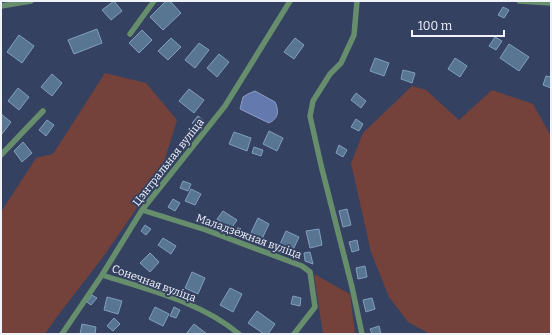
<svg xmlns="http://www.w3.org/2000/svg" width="552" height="335" font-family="Bitter,serif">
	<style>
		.green { fill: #74423b }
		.water { fill: #6479ae; stroke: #8e9ec5 }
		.building { fill: #587592; stroke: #819fbd }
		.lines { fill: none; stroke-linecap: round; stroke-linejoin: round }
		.street { stroke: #678e6c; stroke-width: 5.5 }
		.labels { text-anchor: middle; stroke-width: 4; stroke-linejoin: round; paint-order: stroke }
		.street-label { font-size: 11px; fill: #f0f3fb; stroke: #354160 }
	</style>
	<rect width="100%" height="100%" fill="#354160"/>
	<path class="green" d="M105,73L146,83L177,120L160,175L103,257L56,318L45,334H1V212L36,158L53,154Z
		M412,86L426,90L459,120L492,90L533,104L551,136V334H430L408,322L389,297L371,252L351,163L363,133Z
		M314,274L350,294L355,334H323Z"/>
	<path class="water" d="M255,91L275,102C279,111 279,118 269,123L240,109L243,97L248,94Z"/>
	<path class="building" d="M114,1L122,11L111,20L102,10Z
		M166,1H170L181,13L163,30L150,17Z
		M503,7L509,10L504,18L498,15Z
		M97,29L102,43L74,54L68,40Z
		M142,30L152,40L139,53L129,43Z
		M19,35L34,46L22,63L7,52Z
		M495,37L502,41L496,50L489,46Z
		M171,38L181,47L168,60L158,51Z
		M295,38L304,45L294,59L284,52Z
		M199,43L209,50L195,68L185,60Z
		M509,44L529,57L519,71L500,58Z
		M219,54L229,62L217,77L207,68Z
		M375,58L389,63L384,76L370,71Z
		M455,58L467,66L460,77L448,69Z
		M403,70L415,73L412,83L401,79Z
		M52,74L62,83L52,96L41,87Z
		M546,76L551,77V88L543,85Z
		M18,88L29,97L19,110L8,101Z
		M189,89L204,100L194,113L179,101Z
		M356,93L366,101L361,108L351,100Z
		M1,114L11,122L2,134H1Z
		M198,116L204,121L199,128L192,123Z
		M356,119L363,124L359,131L351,127Z
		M47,120L54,125L46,136L39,130Z
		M269,131L283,138L277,151L263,144Z
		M234,132L251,138L247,151L229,144Z
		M23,142L32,153L22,162L14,151Z
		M339,145L347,150L343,157L336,153Z
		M254,147L263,150L261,156L252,153Z
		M183,181L191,184L188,191L180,188Z
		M191,189L201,194L195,205L185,201Z
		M173,199L180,203L175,211L168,207Z
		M347,209L351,225L343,227L339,211Z
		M223,211L237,220L231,229L217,219Z
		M258,218L269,224L261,241L250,235Z
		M145,225L151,229L146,235L141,231Z
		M319,229L322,245L310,248L306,231Z
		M286,231L299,237L293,250L280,244Z
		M163,238L176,246L171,254L158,245Z
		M357,240L359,250L352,252L349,242Z
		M310,252L313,264L305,261L304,253Z
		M150,253L159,262L150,272L140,263Z
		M365,266L367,277L358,279L356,268Z
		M192,272L205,278L198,294L185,288Z
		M230,288L242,294L233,312L220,305Z
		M92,295L97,298L91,305L87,302Z
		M293,296L301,298L300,306L291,304Z
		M107,297L122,301L118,314L104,310Z
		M372,298L375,309L366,312L363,300Z
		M155,307L169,314L163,326L149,319Z
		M174,307L180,310L176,318L170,316Z
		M257,311L275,324L268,334H264L248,323Z
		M114,318L120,324L113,331L107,326Z
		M82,324L96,327L95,334H80Z
		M194,324L207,334H186Z
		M379,326L381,334H372L370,329Z"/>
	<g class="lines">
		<path class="street" d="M357,1L354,35L341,63L330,74L313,101L310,116L321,165L352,287L362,334
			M519,1L551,3
			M1,6L31,1
			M130,34L154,1
			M1,155L43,111
			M142,210L206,230L302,266L310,272L315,307L294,334
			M102,275C149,290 201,302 239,334
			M62,334L102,275L142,210L225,106L290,1"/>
	</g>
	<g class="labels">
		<g class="street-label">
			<text transform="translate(168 162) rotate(-52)" y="4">Цэнтральная вуліца</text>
			<text transform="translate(249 236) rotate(20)" y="4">Маладзёжная вуліца</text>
			<text transform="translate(154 283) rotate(20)" y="4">Сонечная вуліца</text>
		</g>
	</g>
	<rect width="552" height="335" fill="none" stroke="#f0f3fb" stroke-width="4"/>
	<path d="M412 30v6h92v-6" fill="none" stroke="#f0f3fb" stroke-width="2"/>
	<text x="418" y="30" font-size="12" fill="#f0f3fb" stroke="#354160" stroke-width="3" paint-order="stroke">100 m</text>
</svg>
